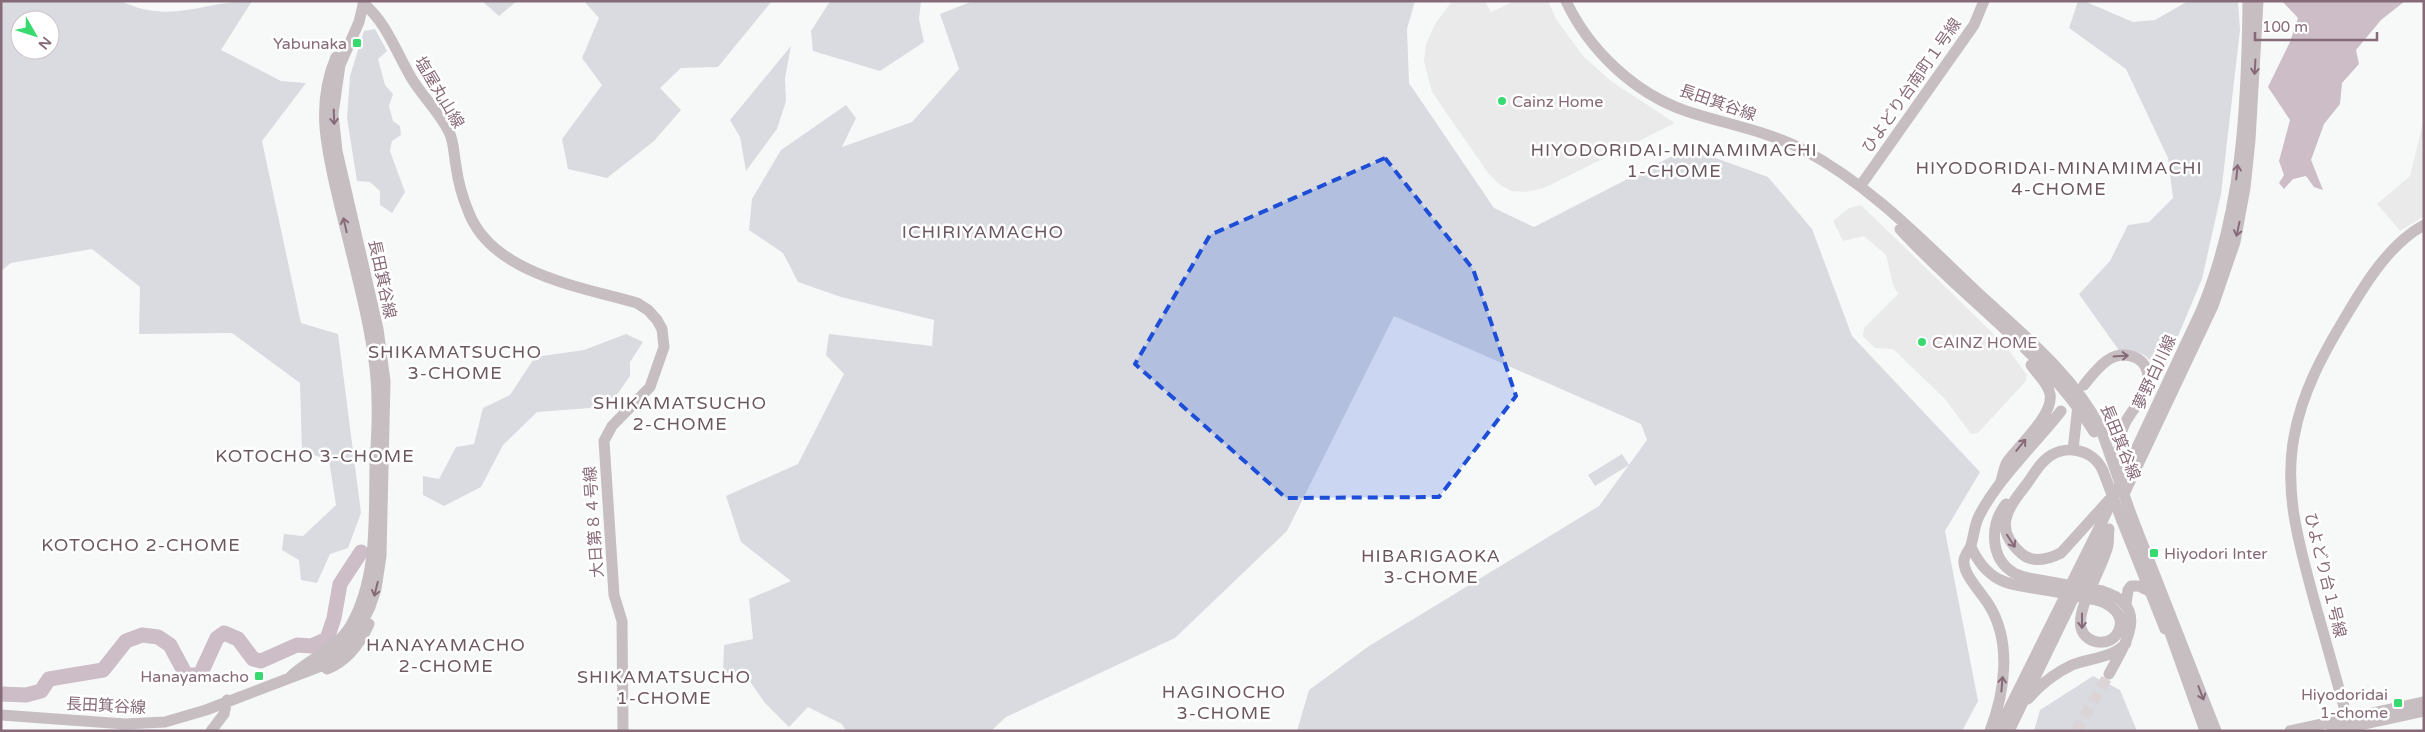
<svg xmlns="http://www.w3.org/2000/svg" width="2425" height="732" font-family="'Varela Round','Noto Sans JP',sans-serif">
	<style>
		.built { fill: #eaeaeb }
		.green { fill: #d9dbe0; fill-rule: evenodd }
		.water { fill: #ccbdc6 }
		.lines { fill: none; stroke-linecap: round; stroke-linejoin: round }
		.river { stroke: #ccbdc6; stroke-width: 15 }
		.minor-tunnel { stroke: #dbd5d8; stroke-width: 11; stroke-dasharray: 11 5.5; stroke-linecap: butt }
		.minor { stroke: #c7bec2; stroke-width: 11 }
		.minor-bridge { stroke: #c7bec2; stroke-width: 11 }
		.oneway { stroke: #876a77 }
		.marked { fill: #1d4ed8; fill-opacity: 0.2; stroke: #1d4ed8; stroke-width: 4; stroke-dasharray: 10 6; stroke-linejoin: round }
		.poi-dot { fill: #37da6f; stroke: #fff; stroke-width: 2 }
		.labels { text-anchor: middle; stroke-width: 5; stroke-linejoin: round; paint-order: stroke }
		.poi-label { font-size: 16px; fill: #876a77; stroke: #fff; text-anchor: end }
		.street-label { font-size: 16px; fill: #876a77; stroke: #fff }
		.neighbourhood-label { font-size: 18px; letter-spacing: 1px; fill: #6c5861; stroke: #fff }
	</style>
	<rect width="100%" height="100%" fill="#f7f9f9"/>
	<path class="built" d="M1452,1H1485L1491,12L1515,1H1548L1556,19L1584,57L1611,81L1675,123L1544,188L1526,192L1511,191L1499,184L1488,173L1432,92L1428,77L1424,61L1426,44L1435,24Z
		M2424,119V216L2400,231L2377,204L2410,176Z
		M1861,205L2004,344L2027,375L2026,381L1978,433L1971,434L1945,399L1893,349L1875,348L1863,336L1864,328L1898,294L1893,285L1886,255L1864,236L1843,241L1833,221L1849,208Z"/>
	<path class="green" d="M1,1H121C170,25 204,1 252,1L221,50L281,81L306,83L262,141L301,323L338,334L361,513L348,548L330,554L317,583L301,580L299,560L282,550L284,534L303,536L336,505L329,460L302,451L300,383L232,333L139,334L140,287L92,249L11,263L1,271ZM20,20H50V50H20Z
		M482,1H517L499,16Z
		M584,1H772L718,67L681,68L660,88L681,110L654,141L607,178L568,169L562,139L602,85L582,58L599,18Z
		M830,1H921L919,19L924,42L880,71L813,51L811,31Z
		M973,1H1415L1407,29L1409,83L1494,208L1534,227L1688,148L1768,177L1812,229L1852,336L1980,472L1945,531L1978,701L1962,731H1297L1309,690L1369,646L1599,506L1647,440L1641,424L1394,316L1287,531L1175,638L1006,717L991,731H846L842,724L808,707L789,727L765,703L744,673H723L724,645L753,639L749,599L791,581L741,542L726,496L798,464L844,374L826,355L829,334L932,346L934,320L841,297L798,282L783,253L749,230L752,199L781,150L846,105L856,118L842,147L912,122L959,69L940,14Z
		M2078,1H2084L2133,22L2155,20L2188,1H2238L2240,30L2221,194L2202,279L2160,379C2149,357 2147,350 2120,352L2079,294L2110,261L2128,225L2149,222L2173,198L2168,158L2126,69L2069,28Z
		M375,29L387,51L378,59L385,85L393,94L389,106L393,121L400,126L401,135L392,141L390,151L405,192L392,213L380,205V191L370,182L357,181L347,118L350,76L364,31Z
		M791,46L785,78L786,101L777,129L746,171L740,137L730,120Z
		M626,334L643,342L630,362V376L616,396L590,408L537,412L503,445L481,487L444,506L423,495V476L439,479L456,447L474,444L483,408L510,395L535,357L584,350Z
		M1622,454L1629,465L1595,486L1588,475Z
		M2093,676L2120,690L2137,731H2034L2040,710Z"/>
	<path class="water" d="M2282,1H2405L2381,20L2356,50L2359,64L2342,83L2340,104L2324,124L2311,160L2323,190L2314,187L2306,176L2293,179L2284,189L2279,183L2284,175L2279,161L2290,120L2268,87L2290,42L2298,18Z"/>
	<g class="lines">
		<path class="river" d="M1,694L26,695L41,691L49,679L103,670L126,641L142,635L158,637L170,645L186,675H200L217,638L224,633L238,639L253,659L261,661L297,645L311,646L327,639L334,618L340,584L361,552"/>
		<path class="minor-tunnel" d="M2076,731L2109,674"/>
		<path class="minor" d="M1566,1C1589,50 1634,93 1686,111C1725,124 1768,131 1804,150C1871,186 1922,240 1976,291C2020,332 2072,373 2100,427
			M363,3C387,23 396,52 412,79C423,97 440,113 449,132C454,141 454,156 456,166C458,181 463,199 469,213C493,274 582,287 637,303L648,310L657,320L662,329L664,347L650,387L612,426L604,441L614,595L622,621L623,731
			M1861,185L1974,25L1984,1
			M1900,229C1962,298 2046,353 2094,432
			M2084,385C2097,369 2112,348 2134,357C2140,359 2145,364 2147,371C2153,390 2133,407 2125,423C2121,431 2120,440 2119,449
			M2073,450L2078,405
			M2103,471C2093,448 2063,443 2045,460C2037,467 2033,476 2026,485C2008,508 1992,529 2022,554C2034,564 2049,559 2061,553L2109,500
			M2001,481C2003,475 2004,467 2007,462C2018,446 2054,415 2050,394C2048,383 2037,374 2031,365
			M2125,492L2213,306L2235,242L2245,188L2250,140L2258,1
			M2006,504C1990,524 1989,558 2014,573C2025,579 2043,580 2056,583
			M2132,517L2216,731
			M2122,521L2165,629
			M1971,547C1990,587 2012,584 2052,591
			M2102,591C2152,606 2125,644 2109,674
			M2097,600C2110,604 2125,614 2119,630C2113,647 2086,646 2081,628C2076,608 2104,566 2108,545C2109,540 2108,534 2109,529
			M2126,604L2128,590L2131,586H2139L2149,591
			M2165,619L2205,731
			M327,669C348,661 360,644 369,624
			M291,676C311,658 337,649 351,625C378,577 374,519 375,466C376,444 378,423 377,401C377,366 370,331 362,297C354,262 345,228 337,194C326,146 316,104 336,57
			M2028,699C2040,685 2055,673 2072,665C2089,658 2114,658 2126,643
			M1,715L125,724L165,722L206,710L321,666L348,644L358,631L370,607L376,589L381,556L385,381L378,329L337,151L333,114L340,65L359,22L364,1
			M211,731L224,714L227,700
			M1990,731C2005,692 2012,642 1989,605C1982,593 1965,577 1964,563C1963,555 1969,552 1971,545C1974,536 1974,526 1979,516C1997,480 2036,443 2061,411
			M1998,731L2102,522L2201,311C2242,214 2247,105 2248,1
			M2009,731L2105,533
			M2290,731L2424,702
			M2332,731L2424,711
			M2351,731C2339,690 2328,648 2316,607C2301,551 2283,495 2294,437C2302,392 2323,354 2346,316C2365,284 2390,243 2424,225"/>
		<path class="minor-bridge" d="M2100,427L2132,517
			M2119,449L2126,481
			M2103,471L2122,521
			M2056,583L2102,591
			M2052,591L2097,600"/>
	</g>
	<defs><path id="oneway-shaft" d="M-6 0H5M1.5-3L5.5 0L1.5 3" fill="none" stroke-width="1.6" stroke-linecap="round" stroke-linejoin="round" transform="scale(1.25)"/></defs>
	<g class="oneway">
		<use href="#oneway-shaft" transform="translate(2255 67) rotate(93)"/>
		<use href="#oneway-shaft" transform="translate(334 117) rotate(88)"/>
		<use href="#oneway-shaft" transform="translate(2237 172) rotate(-84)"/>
		<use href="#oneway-shaft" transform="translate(345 225) rotate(-103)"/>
		<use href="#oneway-shaft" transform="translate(2238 229) rotate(102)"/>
		<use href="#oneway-shaft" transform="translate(2121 356) rotate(-4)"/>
		<use href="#oneway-shaft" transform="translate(2021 445) rotate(-51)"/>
		<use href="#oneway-shaft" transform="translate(2011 541) rotate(57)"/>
		<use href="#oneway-shaft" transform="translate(376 589) rotate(104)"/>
		<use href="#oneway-shaft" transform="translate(2082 621) rotate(90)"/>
		<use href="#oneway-shaft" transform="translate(2002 684) rotate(-85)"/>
		<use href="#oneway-shaft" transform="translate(2201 693) rotate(69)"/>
	</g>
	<path class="marked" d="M1385,158L1473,269L1516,396L1439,497L1286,498L1135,364L1210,235Z"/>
	<g class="poi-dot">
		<rect x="352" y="38" width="10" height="10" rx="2.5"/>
		<circle cx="1502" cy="101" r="5"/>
		<circle cx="1922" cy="342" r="5"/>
		<rect x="2149" y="548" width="10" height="10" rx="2.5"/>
		<rect x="254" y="671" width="10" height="10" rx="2.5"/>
		<rect x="2393" y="698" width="10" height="10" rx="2.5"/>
	</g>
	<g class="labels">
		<g class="poi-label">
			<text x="347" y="49">Yabunaka</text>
			<text x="1512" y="107" text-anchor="start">Cainz Home</text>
			<text x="1932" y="348" text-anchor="start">CAINZ HOME</text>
			<text x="2164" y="559" text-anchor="start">Hiyodori Inter</text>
			<text x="249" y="682">Hanayamacho</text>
			<text x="2388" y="700">Hiyodoridai<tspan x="2388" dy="18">1-chome</tspan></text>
		</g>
		<g class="street-label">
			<text transform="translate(1911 85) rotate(-55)" y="6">ひよどり台南町１号線</text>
			<text transform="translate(440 92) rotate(59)" y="6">塩屋丸山線</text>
			<text transform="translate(1718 102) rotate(19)" y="6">長田箕谷線</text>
			<text transform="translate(383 279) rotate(78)" y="6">長田箕谷線</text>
			<text transform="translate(2154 372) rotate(-65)" y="6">夢野白川線</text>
			<text transform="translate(2121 442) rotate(68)" y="6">長田箕谷線</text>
			<text transform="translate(593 522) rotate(-94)" y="6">大日第８４号線</text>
			<text transform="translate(2326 575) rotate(76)" y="6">ひよどり台１号線</text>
			<text transform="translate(106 705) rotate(3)" y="6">長田箕谷線</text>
		</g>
		<g class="neighbourhood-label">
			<text x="1674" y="156">HIYODORIDAI-MINAMIMACHI<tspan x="1674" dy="21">1-CHOME</tspan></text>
			<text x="2059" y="174">HIYODORIDAI-MINAMIMACHI<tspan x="2059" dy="21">4-CHOME</tspan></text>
			<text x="983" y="238">ICHIRIYAMACHO</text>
			<text x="455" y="358">SHIKAMATSUCHO<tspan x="455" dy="21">3-CHOME</tspan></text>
			<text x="680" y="409">SHIKAMATSUCHO<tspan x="680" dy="21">2-CHOME</tspan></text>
			<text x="315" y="462">KOTOCHO 3-CHOME</text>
			<text x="141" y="551">KOTOCHO 2-CHOME</text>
			<text x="1431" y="562">HIBARIGAOKA<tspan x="1431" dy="21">3-CHOME</tspan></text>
			<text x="446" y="651">HANAYAMACHO<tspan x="446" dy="21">2-CHOME</tspan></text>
			<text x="664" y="683">SHIKAMATSUCHO<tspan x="664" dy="21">1-CHOME</tspan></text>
			<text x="1224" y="698">HAGINOCHO<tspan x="1224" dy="21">3-CHOME</tspan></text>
		</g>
	</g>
	<rect width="2425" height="732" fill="none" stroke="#876a77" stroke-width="5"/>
	<g transform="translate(35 35) rotate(129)"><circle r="24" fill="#ffffff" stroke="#cfc3c9"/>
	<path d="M0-4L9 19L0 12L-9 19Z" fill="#37da6f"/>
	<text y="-8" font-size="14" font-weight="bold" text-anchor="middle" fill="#876a77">N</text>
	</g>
	<path d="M2255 32v8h122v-8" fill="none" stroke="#876a77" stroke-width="2.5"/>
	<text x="2262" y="32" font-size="15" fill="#876a77" stroke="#ffffff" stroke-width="4" paint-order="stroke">100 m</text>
</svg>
